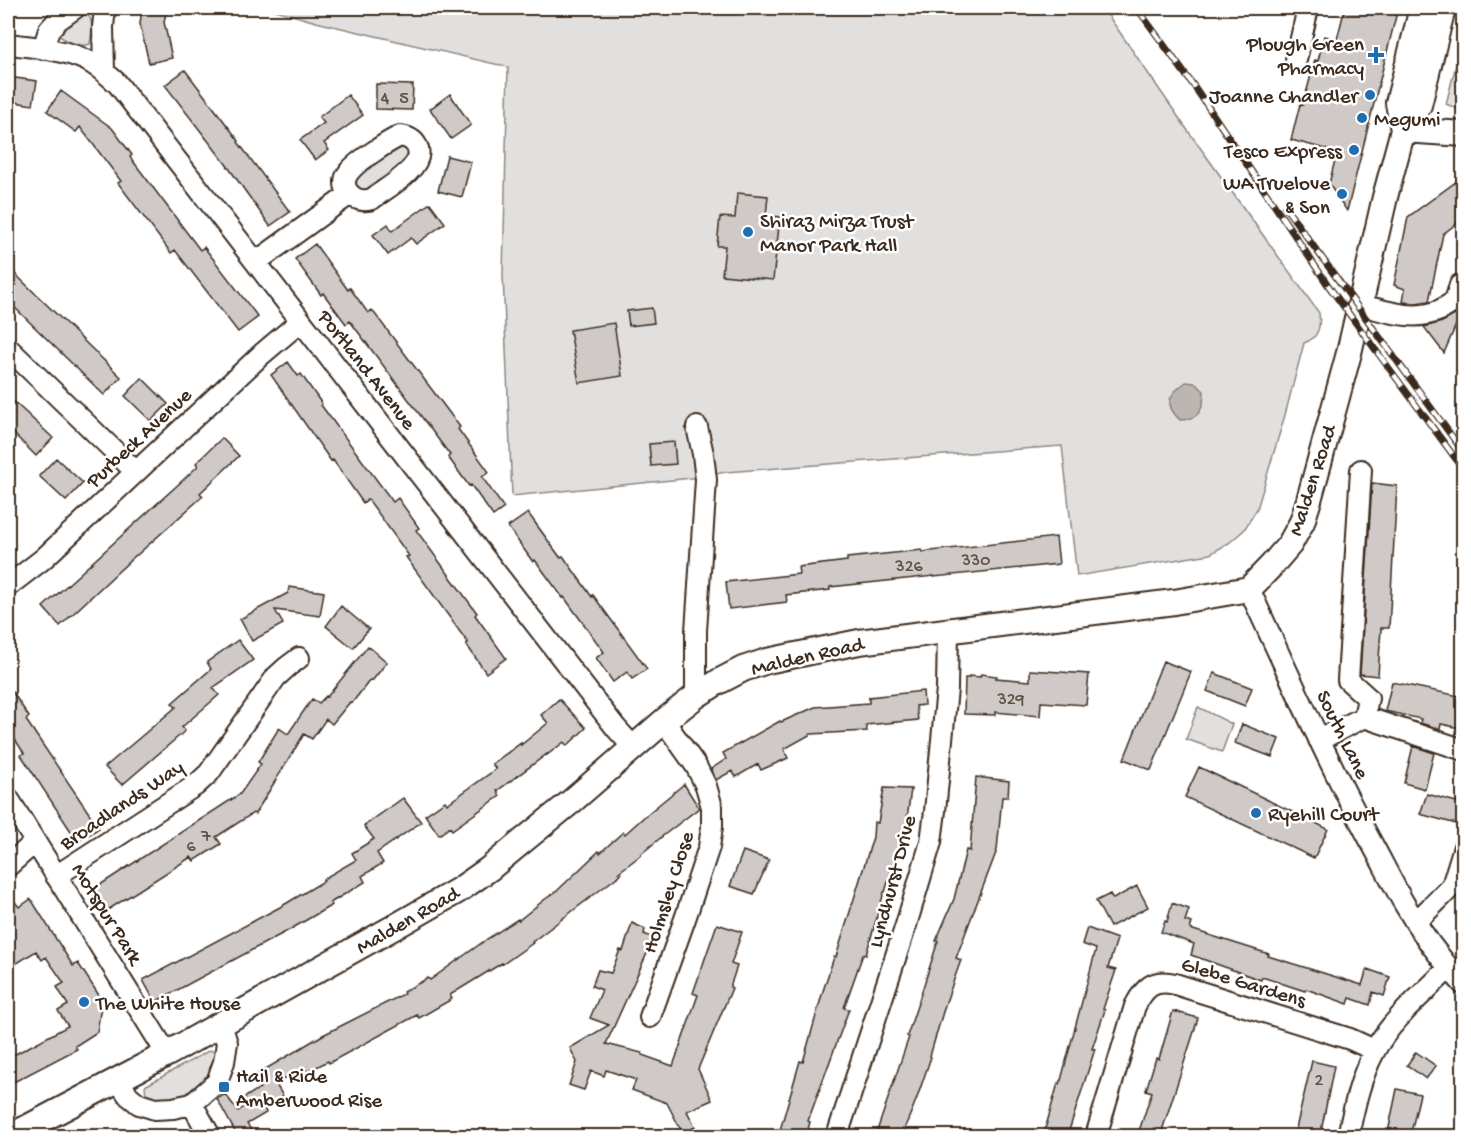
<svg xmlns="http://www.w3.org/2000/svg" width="1471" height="1144" font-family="'Gochi Hand',sans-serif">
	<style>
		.green { fill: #e2e0de; stroke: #8e857e; stroke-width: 1.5 }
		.water { fill: #bcb6b3; stroke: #887e77; stroke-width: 1.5 }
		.building { fill: #cfcac7; stroke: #3b2a1e; stroke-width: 1.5 }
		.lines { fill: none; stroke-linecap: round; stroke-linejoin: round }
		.minor-casing { stroke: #3b2a1e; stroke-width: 24 }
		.major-casing { stroke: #3b2a1e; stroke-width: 28 }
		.minor { stroke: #fff; stroke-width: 20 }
		.major { stroke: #fff; stroke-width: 24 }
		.rail-casing { stroke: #3b2a1e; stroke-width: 7 }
		.rail { stroke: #fff; stroke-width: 4.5; stroke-dasharray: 14; stroke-linecap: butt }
		.poi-dot { fill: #1f6fb2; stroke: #fff; stroke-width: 2 }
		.labels { text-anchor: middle; stroke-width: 5; stroke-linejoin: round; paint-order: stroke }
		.number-label { font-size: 18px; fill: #605248 }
		.poi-label { font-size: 21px; fill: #3b2a1e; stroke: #fff; text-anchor: start }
		.street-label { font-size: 21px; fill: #3b2a1e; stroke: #fff }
	</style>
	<rect width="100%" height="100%" fill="#fff"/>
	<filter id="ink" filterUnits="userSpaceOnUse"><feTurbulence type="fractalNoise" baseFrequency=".0167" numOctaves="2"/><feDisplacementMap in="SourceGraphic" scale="12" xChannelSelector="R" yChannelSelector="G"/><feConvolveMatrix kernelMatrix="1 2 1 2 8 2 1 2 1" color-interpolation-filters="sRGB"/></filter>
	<g filter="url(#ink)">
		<path class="green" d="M268,8H1103L1186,128L1319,313C1321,328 1318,338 1304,343L1285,415L1257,509L1244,530L1229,543L1210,554L1077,576L1062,446L726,472L692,478L512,496L503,275L508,67L316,22Z
			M87,14C95,22 91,34 90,44C81,48 67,41 59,36L58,33C67,25 75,15 87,14Z
			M1463,37L1464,111H1463L1446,104Z
			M395,146H408L411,158L371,190L363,192L355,186V177Z
			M1198,707L1232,724L1222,752L1186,739Z
			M210,1050L215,1052L219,1059C212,1083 186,1103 160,1099C155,1099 150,1096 146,1095L145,1086Z"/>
		<path class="water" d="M1186,382L1195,383L1204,391C1204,409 1199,420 1180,420C1163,404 1169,394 1186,382Z"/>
		<path class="building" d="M142,8H167L164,22L172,58L149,63L140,24Z
			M1345,8H1398L1347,211L1329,184L1337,152L1291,140L1300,104L1303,105L1315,60L1318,61L1324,36L1337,39Z
			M185,70L239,141L238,142L290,212L270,226L226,164L165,85Z
			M8,77L37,81L33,105L8,101Z
			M376,84L413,85L412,110L376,109Z
			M61,91L112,128L132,155L130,157L200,250L204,247L258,317L238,332L175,250L171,253L118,183L121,181L80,127L76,132L47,111Z
			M450,94L471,125L451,139L430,109Z
			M348,95L363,115L324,143L329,150L315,160L300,140L324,123L319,117Z
			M447,156L471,162L462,197L438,191Z
			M1464,176V218L1443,234L1429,301L1416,303L1403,302L1405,289L1394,285L1408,217Z
			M737,193L768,196L766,215L780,217L773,280L722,275L725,246H717L720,217L735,218Z
			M430,203L445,223L416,244L411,238L388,255L373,235L388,224L392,231Z
			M315,244L348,290L350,288L368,313L372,310L460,427L458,429L489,472L482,477L504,508L493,516L471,485L469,486L448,457L450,455L350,321L346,324L323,293L321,295L295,259Z
			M8,267L121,377L104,395L8,301Z
			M652,308L654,323L629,326L627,311Z
			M1462,311H1464V327L1456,325L1444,353L1424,327L1442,322Z
			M614,323L622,376L579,383L570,330Z
			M288,362L298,376L301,374L322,404L321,405L393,502L398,498L419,528L416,530L477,613L475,615L506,658L486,673L466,644L468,643L406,557L409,556L368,499L363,503L333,460L331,461L271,375Z
			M142,378L168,404L151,421L125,396Z
			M8,396L53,438L36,456L8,428Z
			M222,438L239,456L200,493L203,496L137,555H136L60,626L43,607L182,481L198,466L196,463Z
			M674,442L676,464L651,466L649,444Z
			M56,458L83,483L66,501L39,476Z
			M1372,483L1397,486L1389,628H1381L1378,676L1360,674Z
			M528,513L560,557L563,556L592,597L593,595L647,669L632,679L627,672L613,682L596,658L604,652L564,597L563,598L535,560L533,562L508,527Z
			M1056,537L1059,564L934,577V576L896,580L830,587V590L786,595L787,602L729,609L726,582L799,574L798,567L847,561V558L922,550V552Z
			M289,587L324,592L320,616L275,610L283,624L252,641L240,619L288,593Z
			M341,606L369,629L353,648L326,626Z
			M238,640L253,660L213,688L219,695L182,727L185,731L122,785L105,767L176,707L172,703L211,669L207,662Z
			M368,646L387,662L372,681L370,680L352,703L350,702L332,724L326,719L312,739L304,734L255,814L253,813L216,837L221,844L194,861L191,857L103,913L89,892L240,794L261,764L258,762L279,728L288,734L312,699L319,703L326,696L327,697Z
			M1163,661L1191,672L1151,770L1124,759Z
			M1030,670L1089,674L1086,705L1041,702L1040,716L995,712V715L964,714L965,678H969V676L980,677L981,674L997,676L996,678L1030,681Z
			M1214,673L1252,688L1245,706L1207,691Z
			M1392,682L1464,697V729L1441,724L1440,729L1420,723L1421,719L1385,711Z
			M8,685L29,717L26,720L99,828L78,842L21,755L24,753L8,729Z
			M923,691L924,705L916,706L918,720L866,725L867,731L811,734L784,749L788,758L761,770L758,764L736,777L732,771L716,780L711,769L726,759L723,753L780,721L781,722L815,707L869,703V697Z
			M559,699L586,728L567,746L564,742L547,755V754L497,791L500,796L452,830L450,827L439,835L425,815L445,801L447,804L496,769L492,764L521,743V745L548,723L541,715Z
			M1242,724L1279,739L1272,757L1235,743Z
			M1413,746L1434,753L1425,789L1404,783Z
			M1199,767L1328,829L1314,858L1185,797Z
			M976,777L1009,781L1008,797H1002L997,850L956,958L961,960L945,1005L930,1056L931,1057L917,1098L901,1137H875L909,1037L907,1036L920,997L938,941H936L954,899L966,850L970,851Z
			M684,784L699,808L664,835L641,854V855L619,872L621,874L532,942L533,943L503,964L502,963L450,995L452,999L419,1018L417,1015L329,1063L328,1061L307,1072L305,1068L275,1083L283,1096L264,1107L266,1113L247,1124L252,1131L244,1137H238L217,1099L225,1094L238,1111L247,1105L244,1098L260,1088L254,1076L321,1036L404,994L403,992L428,978L430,980L487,939L518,919L519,920L544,900L558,890L599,851L600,853L623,832L625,834L645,816Z
			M884,788L911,789L904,841L901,840L885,892H884L866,955L863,954L844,1008L849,1009L808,1121L810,1122L806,1137H778L800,1061L803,1062L823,991L834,957H836L873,837L874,822L878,823Z
			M1427,794L1464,804V815L1460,825L1420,814Z
			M403,798L421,822L377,853L383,863L362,876L365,882L330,903L332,905L291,929L155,1002L143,980L282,906L324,881L323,879L356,860L352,853L374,839L364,826Z
			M743,851L769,860L754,894L730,886Z
			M1137,886L1148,907L1110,927L1096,901L1110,894L1113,899Z
			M8,893L19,907L31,899L73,966L78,963L102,1000L97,1032L75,1046L77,1049L8,1085V1058L68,1026L58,1011L68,1005L57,987L64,983L46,957L42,960L36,951L8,969Z
			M1172,903L1189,909L1185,921L1192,923L1190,929L1269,954L1268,956L1362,985L1367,969L1390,977L1384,996L1373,992L1370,1005L1350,998L1348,1004L1306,989L1305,991L1262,977L1261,980L1191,955L1194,944L1161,932L1165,921L1167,922Z
			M632,923L645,929L644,934L654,938L606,1044L642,1053V1055L673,1066L698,995L693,993L717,924L742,932L731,964L737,966L730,987L732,988L698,1069L712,1100L687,1111L695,1127L683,1134L667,1103L632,1090L636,1080L606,1070L604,1076L591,1071L584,1090L569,1085L577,1062L570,1048L609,1025L590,1018L602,990L592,986L598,970L611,973L620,950L623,951Z
			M1087,928L1117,939L1108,968L1116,970L1103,1009L1105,1010L1092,1049H1095L1067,1137H1043L1058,1083L1060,1084L1096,949L1082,944Z
			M1173,1011L1198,1018L1193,1035L1160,1137H1137L1152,1092L1146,1090L1156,1058L1159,1059Z
			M1416,1052L1436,1066L1426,1079L1407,1065Z
			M1312,1061L1334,1066L1320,1137H1294Z
			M1397,1089L1420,1094L1410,1137H1387Z"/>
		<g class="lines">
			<defs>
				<path id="minor" d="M8,44C33,47 62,49 86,60C98,66 107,74 117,83L616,728L633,747
					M43,49L49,30L58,20L75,8
					M1296,60L1308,8
					M104,71L103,27L105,8
					M400,136C408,137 415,140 418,149C424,168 385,189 372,199C354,205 337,187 349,172C356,162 389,141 400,136Z
					M256,262L350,194
					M1360,305C1383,310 1411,321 1435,312C1442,310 1449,305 1455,301L1460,285
					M8,348L136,472
					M1361,470L1348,680L1368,698L1364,717
					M8,586L43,559L262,354L301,321
					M1249,589C1288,673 1326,758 1370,840C1381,860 1391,880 1402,900C1419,930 1440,959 1464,985
					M696,696V631L706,480L703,454L697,427
					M1319,740L1364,717L1464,750
					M8,798L167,1054
					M8,866L35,842
					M56,876L196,785L209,773L276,677L287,667L299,658
					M1416,922L1452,886L1464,847
					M650,1017L686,916L709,847L712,827V807L706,786L696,766L664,721
					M118,1081L129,1096L139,1104L155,1109L173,1108L192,1104L217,1082L224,1062L227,1043L221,1024
					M192,1104L210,1136
					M837,1136L906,925L931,842L935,811L947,689L948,630
					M1096,1136L1135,1006C1145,987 1153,979 1175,984L1350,1039L1374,1050
					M1348,1136C1354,1108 1360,1078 1374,1052C1389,1022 1425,992 1449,968"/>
				<path id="major" d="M1403,130L1398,103L1422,8
					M1403,130L1464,134
					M11,1136L167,1054L398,925L459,890L489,869L519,844L572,801L664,721L696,696L718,682L743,669L767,661L859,642L1174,602L1249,589L1272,565L1290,544L1302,522L1309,500L1349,353L1385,197L1403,130L1419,105L1443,8"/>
			</defs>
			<use href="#minor" class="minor-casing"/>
			<use href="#major" class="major-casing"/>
			<use href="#minor" class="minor"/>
			<use href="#major" class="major"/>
			<defs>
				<path id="rail" d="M1137,8L1196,89L1330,288L1464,470
					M1285,207L1464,453"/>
			</defs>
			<use href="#rail" class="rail-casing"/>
			<use href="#rail" class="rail"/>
		</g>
	</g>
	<g class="poi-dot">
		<path d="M1373 46h6v6h6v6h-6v6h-6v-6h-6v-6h6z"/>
		<circle cx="1370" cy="95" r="6"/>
		<circle cx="1362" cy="118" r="6"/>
		<circle cx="1354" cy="150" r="6"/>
		<circle cx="1342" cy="194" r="6"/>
		<circle cx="748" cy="232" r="6"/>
		<circle cx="1256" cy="813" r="6"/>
		<circle cx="84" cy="1002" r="6"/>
		<rect x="218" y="1081" width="12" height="12" rx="3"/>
	</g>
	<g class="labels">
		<g class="number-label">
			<text x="385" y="103">4</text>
			<text x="404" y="103">5</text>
			<text x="976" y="565">330</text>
			<text x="909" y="571">326</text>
			<text x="1011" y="704">329</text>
			<text x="206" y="841">7</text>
			<text x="191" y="851">6</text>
			<text x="1319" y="1085">2</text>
		</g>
		<g class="poi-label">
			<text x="1364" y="50" text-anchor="end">Plough Green<tspan x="1364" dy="24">Pharmacy</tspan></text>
			<text x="1358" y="102" text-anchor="end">Joanne Chandler</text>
			<text x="1374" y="125">Megumi</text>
			<text x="1342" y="157" text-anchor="end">Tesco Express</text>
			<text x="1330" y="189" text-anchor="end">WA Truelove<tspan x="1330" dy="24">&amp; Son</tspan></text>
			<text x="760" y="227">Shiraz Mirza Trust<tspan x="760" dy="24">Manor Park Hall</tspan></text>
			<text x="1268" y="820">Ryehill Court</text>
			<text x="96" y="1009">The White House</text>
			<text x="236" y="1082">Hail &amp; Ride<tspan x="236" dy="24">Amberwood Rise</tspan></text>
		</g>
		<g class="street-label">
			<text transform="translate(368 369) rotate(52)" y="7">Portland Avenue</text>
			<text transform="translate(138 437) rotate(-43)" y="7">Purbeck Avenue</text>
			<text transform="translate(1311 480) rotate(-72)" y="7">Malden Road</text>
			<text transform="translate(807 655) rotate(-13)" y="7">Malden Road</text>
			<text transform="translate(1344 734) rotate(64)" y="7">South Lane</text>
			<text transform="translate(121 804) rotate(-34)" y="7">Broadlands Way</text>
			<text transform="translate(891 881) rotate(-75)" y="7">Lyndhurst Drive</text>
			<text transform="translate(667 892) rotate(-72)" y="7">Holmsley Close</text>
			<text transform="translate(108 913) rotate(58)" y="7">Motspur Park</text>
			<text transform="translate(407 919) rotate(-30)" y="7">Malden Road</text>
			<text transform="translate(1244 981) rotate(17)" y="7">Glebe Gardens</text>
		</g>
	</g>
	<rect width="1471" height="1144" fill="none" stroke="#fff" stroke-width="30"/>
	<rect x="15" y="15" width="1441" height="1114" fill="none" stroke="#3b2a1e" stroke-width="2" filter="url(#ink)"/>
</svg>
